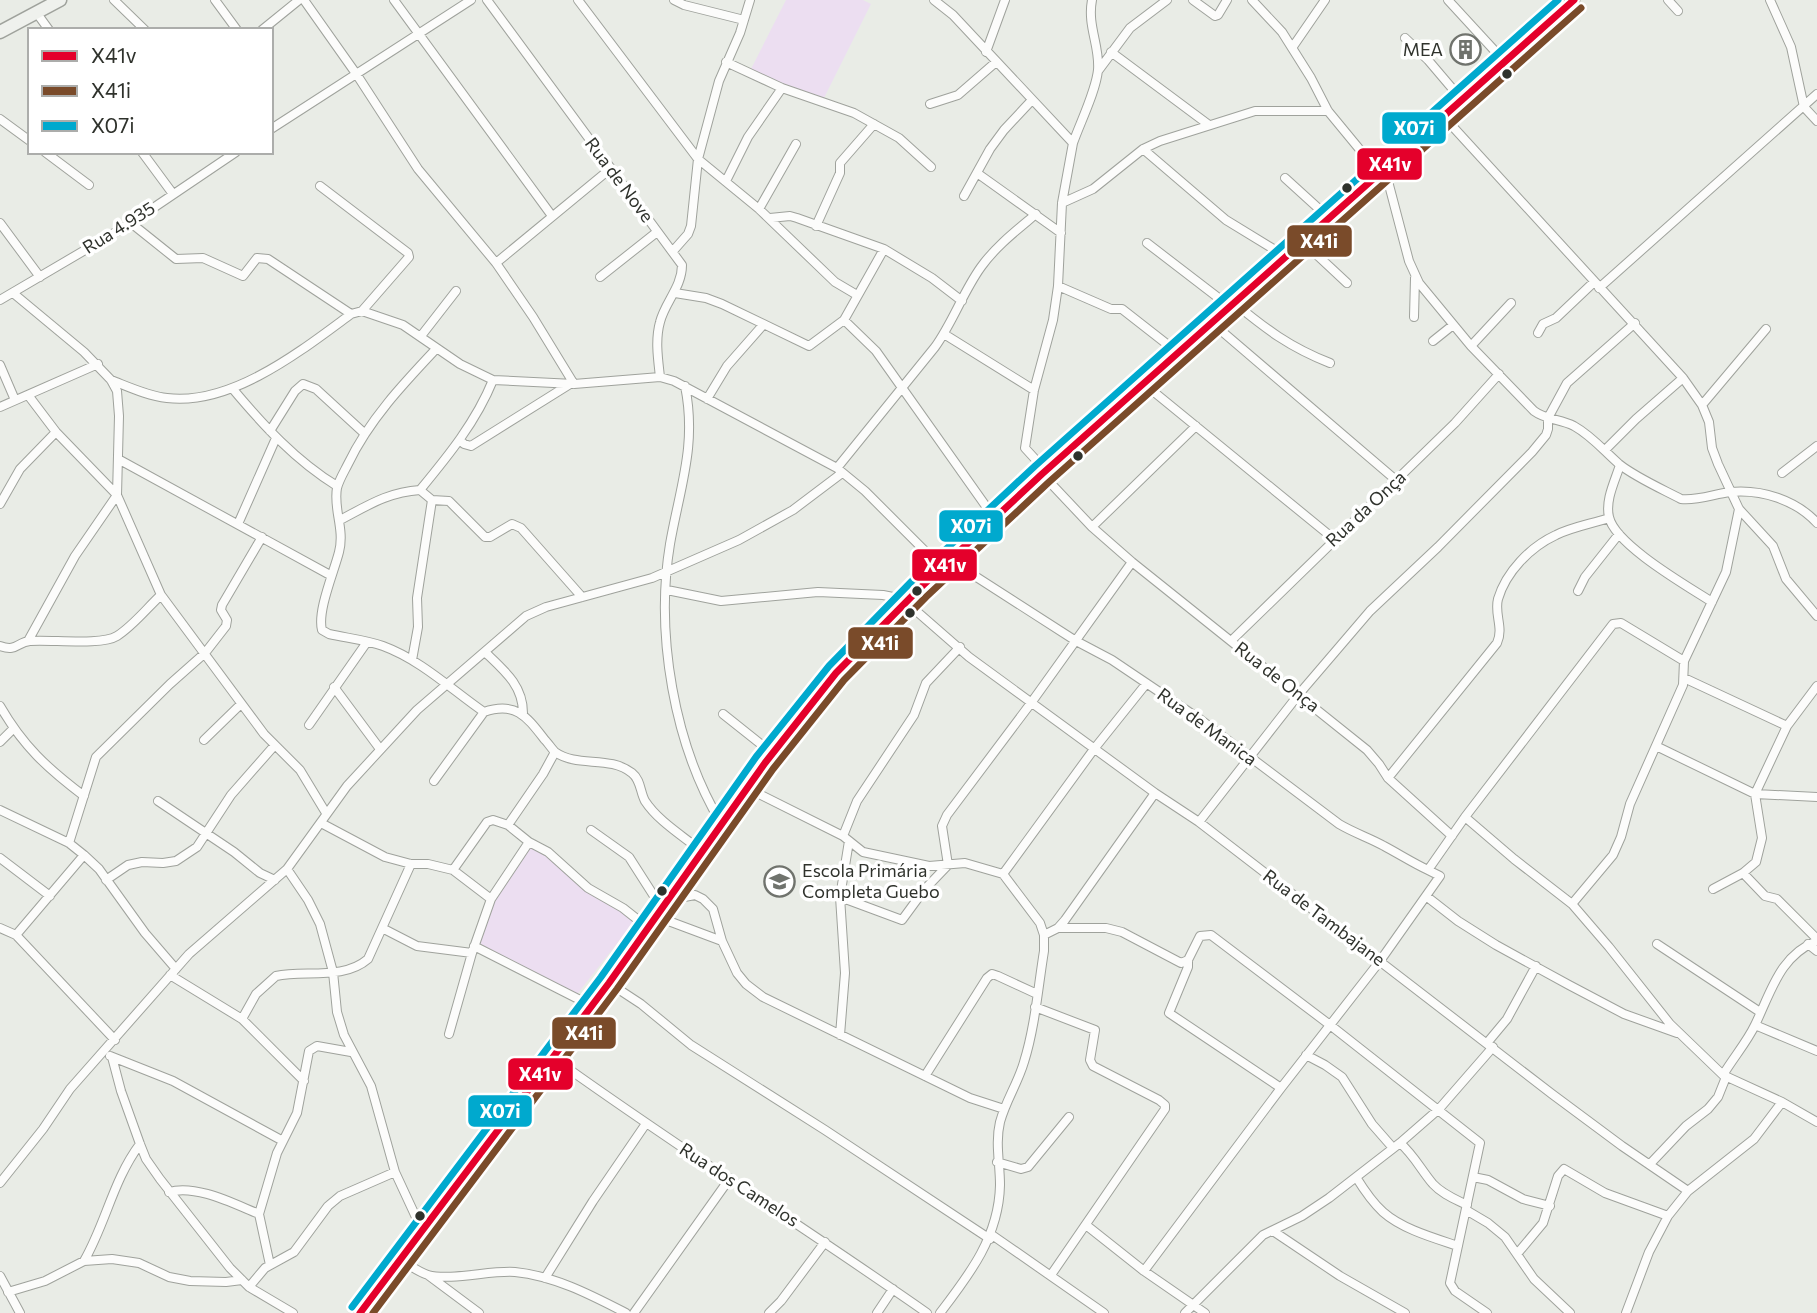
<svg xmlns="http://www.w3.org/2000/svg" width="1817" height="1313" font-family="Commissioner,sans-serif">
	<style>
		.green { fill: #ecdef1 }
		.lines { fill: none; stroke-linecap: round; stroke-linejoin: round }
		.minor-casing { stroke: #9fa29c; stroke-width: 10 }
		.tertiary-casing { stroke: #9fa29c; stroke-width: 13 }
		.secondary-casing { stroke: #9fa29c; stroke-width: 15 }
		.minor { stroke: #fcfcfb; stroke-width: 8 }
		.tertiary { stroke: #fcfcfb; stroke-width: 10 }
		.secondary { stroke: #eff1ed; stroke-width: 12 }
		.bus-1-casing { stroke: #fff; stroke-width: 12 }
		.bus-2-casing { stroke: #fff; stroke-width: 12 }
		.bus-3-casing { stroke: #fff; stroke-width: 12 }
		.bus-1 { stroke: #e4002b; stroke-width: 7 }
		.bus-2 { stroke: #7a4b2a; stroke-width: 7 }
		.bus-3 { stroke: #00a9ce; stroke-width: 7 }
		.bus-dot { fill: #2f322c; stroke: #fff; stroke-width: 2.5 }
		.labels { text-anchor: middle; stroke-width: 7; stroke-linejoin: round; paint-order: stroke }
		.poi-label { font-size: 18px; fill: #2f322c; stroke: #fff; text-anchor: end }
		.street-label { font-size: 18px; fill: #2f322c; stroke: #fff }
		.line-badge { stroke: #fff; stroke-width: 2.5 }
		.badge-label { font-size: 19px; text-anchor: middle; font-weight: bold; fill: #fff }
	</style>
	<rect width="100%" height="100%" fill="#e9ece6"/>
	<path class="green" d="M786,0H863L871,4L820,106L750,71Z
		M533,844L636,919L575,997L480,946L478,941L494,900L530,845Z"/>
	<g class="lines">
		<defs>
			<path id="minor" d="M114,0L145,30
				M215,0L237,30
				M304,0L357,75L418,169L496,263L533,317L574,384
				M394,0L552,216
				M487,0L682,265C682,287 665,302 660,322C655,340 658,359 660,377
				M578,0L698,159L759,209L835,282L857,295
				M674,0L684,5L744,20
				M934,0L953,15L1073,143L1062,203L1058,286L1053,320L1034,390L1025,448L1046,471
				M1193,0L1215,16L1218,15L1227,0
				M1252,0L1282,32L1311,78L1328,111L1389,185L1409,261L1419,283L1471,346L1534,411C1546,420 1560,419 1574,426C1592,436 1604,451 1619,464C1635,477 1662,489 1681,499C1697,501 1714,494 1730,492C1762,489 1796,500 1817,523
				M1448,0L1505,62
				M1668,0L1678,11
				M1770,0L1791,47L1804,107L1817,121
				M36,12L49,30
				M262,30L299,0
				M1405,38L1428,60L1462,100
				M1292,48L1325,0
				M986,52L1005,0
				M1111,52L1209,125
				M726,62L782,88L854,113L899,138L931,167
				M1098,71L1130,28L1167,0
				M930,104L958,95L996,62
				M1443,116L1683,378L1702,405L1709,422L1712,448L1718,464L1739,509L1773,546L1786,579L1817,616
				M0,119L30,141
				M271,129L471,0
				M1073,143C1080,123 1096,91 1098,70C1100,46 1087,26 1092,0
				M1143,149L1226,220L1285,256
				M45,152L89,185
				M142,152L173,194
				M977,173L1061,233
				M1285,178L1329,218
				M726,181L748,137L782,88
				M964,196L990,149L1004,130L1032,100
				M1062,203L1093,189L1143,149L1160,141L1255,111H1328
				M759,209L796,144
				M770,218L790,216L797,218L884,249L932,278L962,301
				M0,223L40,277
				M131,223L176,259L203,258L243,276L257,258L268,259L351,314
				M816,226L840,173V163L874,124
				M1302,241L1347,283
				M1147,243L1229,306
				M673,251L688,234L691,226L698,159L719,81L740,33L750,0
				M496,263L610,169
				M600,277L657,232
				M1058,286L1111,309H1122L1177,352
				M1599,288L1817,94
				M13,293L84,352L111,380L117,391L119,416L117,495L161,595L264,734L300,770L326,813
				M675,293L706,298L722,304L809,346L844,320L884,249
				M0,300L131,223L236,152
				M1233,302C1266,329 1289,347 1330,363
				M362,311L403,325L460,364L493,380L574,384L660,377L674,381L837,468L865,491L942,568
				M1414,317L1415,278
				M844,320L876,351L995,519
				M1211,322L1397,481
				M1538,333L1543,324L1556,318L1594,282
				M944,334L1034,390
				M421,336L456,291
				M1433,341L1453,325
				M1471,346L1511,303
				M436,349C403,384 369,420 348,464C344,472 339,480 337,488C333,509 345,529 339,552C334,572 317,611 322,630L329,634C347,638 366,640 383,646C421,660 452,690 484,712C516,701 527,717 545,740C548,743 552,749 555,752C578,768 609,755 632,773C641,780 640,792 645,801C658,821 683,836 701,851
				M0,365L15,400
				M111,380C129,387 148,396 167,398C232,406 302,350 351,314L362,311L409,257L408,253L320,186
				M1143,383L1334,539
				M685,386C697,445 680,487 670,544C655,634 674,745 721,823
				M232,388C263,425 296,461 337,486
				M707,399L727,366L763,325
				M1702,405L1766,329
				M0,407L98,364
				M270,431L295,391L303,384L316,389L364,433
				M460,440L464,444L471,446L570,384
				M1605,450L1636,419L1683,378
				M118,459L330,575
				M1620,465C1615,481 1605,500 1609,517C1615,545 1689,587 1712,602
				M837,468L935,347C953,322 963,292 981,267C996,246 1017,230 1036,214
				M1782,473L1817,446
				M1042,474L1092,527L1132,562L1367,750L1379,764L1388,778L1452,836
				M420,490C448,456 476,422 493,380
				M0,504L20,469L56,432
				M340,520C367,506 388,492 420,490L432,500L449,501L485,537H490L512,524L521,528L582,597
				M238,524L276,438
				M1092,527L1196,426
				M950,560L1076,641L1112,660L1201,720L1339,824C1354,833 1370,838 1384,846C1399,854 1413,863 1428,870L1465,817
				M667,590L721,601L818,592L883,595L908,600
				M1578,591L1585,577L1619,534
				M906,602L969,657L1155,793L1199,822L1552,1094L1622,1146L1688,1191
				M28,641L75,556L117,495L56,432L28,395
				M1231,641L1455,423L1499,374
				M0,646C17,652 17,642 30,641C49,639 101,646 117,636C133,626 147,608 161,595
				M486,653C505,671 523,686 523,713
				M412,660L418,627L417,598L432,500
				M1684,661L1621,623L1613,624L1465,817L1514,859L1572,904L1609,947L1670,1024L1723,1075L1782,1102L1817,1122
				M1684,678L1787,726
				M334,687L380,749
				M0,706C23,746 47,768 84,796
				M723,714L772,753
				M309,725L367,642
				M204,740L241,704
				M0,742L13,729
				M1656,746L1755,794L1817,797
				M1388,778L1497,643C1504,628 1494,614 1498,599C1506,572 1530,547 1556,535C1572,527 1591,524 1609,518
				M434,781L484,712
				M747,788L843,836L863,852L929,866L965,863L1003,874L1040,923L1044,935V951C1038,988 1035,1027 1024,1062C1018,1083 1006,1100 1000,1122C995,1143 1000,1163 1000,1185C999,1236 970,1274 940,1313
				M158,801L234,852L260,873L275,880
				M0,810L69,843L84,855L99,869L145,933L176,969
				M1199,822L1299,694L1370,611L1438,547L1532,452L1546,435L1548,429V418L1567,383L1635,323
				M321,823L385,857L411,864H428L453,870L491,899
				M508,825L543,774L555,752
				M591,830L629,857L661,907
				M843,836L857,801L914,715L926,683L960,647
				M69,843L96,757L170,684L205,653L226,626L227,620L221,610L222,605L262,537
				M84,855L16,935L115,1040
				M0,858L50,896
				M287,869L308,900L320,924L333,972L337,1012L344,1035L371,1086L395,1172L421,1228
				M453,870L487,822L493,820L508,825L529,842L548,852L588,888L623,908L647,927
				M1743,873L1765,896L1777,899L1817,939
				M1003,874L1094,749L1146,684
				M106,880L128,865L142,862L163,863L176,861L197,847L231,795L274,746
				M1713,889L1743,873L1756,862L1762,838L1755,794L1787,726L1817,686
				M1426,896L1458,921L1496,945L1569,985L1624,1014L1677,1033
				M840,897L902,920L924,890L948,865L942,826L947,815L1031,703L1132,562
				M679,898L695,895L703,899L713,909L722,941L737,973L746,984L763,997L970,1098L1004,1109
				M1572,904L1613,855L1621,837L1630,804L1683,685L1684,661L1726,572L1739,509
				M655,916L722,941
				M0,928L16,935
				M382,928L417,946L472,953
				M1058,928H1106L1122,932L1181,963L1188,960L1200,936L1211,935L1330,1025L1480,1143L1450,1283L1455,1291L1487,1313
				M1044,935L1058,928L1065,920L1155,793
				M1657,944L1760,1012
				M1808,944L1817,951
				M474,946L590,1005
				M1188,960V967L1169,1013L1281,1088
				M170,975L242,1019L304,1081
				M609,983L641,1004L691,1045L825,1130L990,1239
				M1035,1007L1095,1030L1090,1060L1093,1066L1159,1100L1165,1105V1109L1051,1275
				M242,1019L256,994L276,976C305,970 344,980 368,959L411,864
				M1755,1025L1817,1051
				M449,1034L472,953L491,899L529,842
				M840,1035L845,973L840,897L849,841
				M1487,1043L1507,1019L1536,966
				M1306,1055L1325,1065L1342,1077L1372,1124L1393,1148
				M110,1056L173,1081L283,1141
				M112,1057L121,1091L140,1144L146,1159L160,1179L230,1268L249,1287L293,1313
				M552,1057C675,1146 803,1226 927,1313
				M925,1076L987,978L992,974L998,976L1037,994
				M1400,1143C1414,1155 1421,1170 1433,1184C1442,1194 1455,1199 1467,1205
				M997,1162L1021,1169L1028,1167L1069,1117
				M1650,1164L1686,1126L1708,1109L1718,1097L1726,1077L1723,1075C1733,1058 1747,1042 1755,1025C1771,992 1780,955 1817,941
				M1356,1177C1364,1190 1372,1202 1383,1212C1402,1229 1434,1238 1458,1246
				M1473,1177L1488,1180L1523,1199L1550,1206
				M0,1183L43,1129L70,1089L189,954L287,869L347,786L417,710L526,616L546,607L652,578L739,540L793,510L842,473
				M169,1192C196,1184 234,1204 259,1214L277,1153L297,1113L309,1051L317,1046L351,1052
				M1466,1210L1488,1223L1505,1237L1534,1279L1570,1313
				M259,1214L270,1265
				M1086,1225L1144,1271L1205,1313
				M1273,1231L1340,1276L1405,1313
				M992,1235L1104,1313
				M1517,1254L1543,1223L1558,1176L1564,1169L1605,1193L1668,1216
				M399,1259C408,1264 418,1272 428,1275C450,1281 492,1270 515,1272C555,1276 591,1295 626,1313
				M84,1261C106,1223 113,1180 140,1144
				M1144,1271L1281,1088L1380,961L1440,876L1428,870
				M428,1275L479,1313
				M0,1276L20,1313
				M545,1278L593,1201L645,1125
				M249,1287L265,1268L294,1252L328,1206L340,1196L395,1172
				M8,1292L45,1281L84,1261L112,1259L139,1263L169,1277L190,1281L226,1282L242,1280
				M634,1313L730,1178
				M769,1313L781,1301L825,1242
				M877,1313L893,1289
				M1185,1313L1263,1235L1302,1216L1329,1198L1400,1143L1439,1109L1493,1047
				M1626,1313L1649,1252L1668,1216L1688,1191L1754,1139L1782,1102"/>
			<path id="tertiary" d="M1499,69L1574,0
				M919,589L1072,447
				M360,1313L419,1232L609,983L747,788"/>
			<path id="secondary" d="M0,32L60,0
				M1072,447L1499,69
				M747,788L836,673L919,589"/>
		</defs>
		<use href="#minor" class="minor-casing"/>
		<use href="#tertiary" class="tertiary-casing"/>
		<use href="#secondary" class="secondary-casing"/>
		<use href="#minor" class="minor"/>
		<use href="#tertiary" class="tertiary"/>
		<use href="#secondary" class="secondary"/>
		<defs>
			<path id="bus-1" d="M360,1313L609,983L765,763L836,673L919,589L1042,474L1574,0"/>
			<path id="bus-2" d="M373,1313L617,989L773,769L844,680L926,597L1049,482L1581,8"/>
			<path id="bus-3" d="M352,1307L601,977L756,757L829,666L912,581L1035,466L1558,0"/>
		</defs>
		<use href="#bus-1" class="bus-1-casing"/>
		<use href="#bus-2" class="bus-2-casing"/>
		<use href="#bus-3" class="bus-3-casing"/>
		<use href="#bus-1" class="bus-1"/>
		<use href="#bus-2" class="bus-2"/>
		<use href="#bus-3" class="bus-3"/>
	</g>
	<defs>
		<symbol id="building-ring" viewBox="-11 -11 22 22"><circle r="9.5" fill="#fff" stroke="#70736d" stroke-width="1.5"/><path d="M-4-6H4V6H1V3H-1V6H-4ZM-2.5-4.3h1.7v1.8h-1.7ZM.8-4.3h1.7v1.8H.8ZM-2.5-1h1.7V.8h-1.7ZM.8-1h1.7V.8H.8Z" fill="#70736d"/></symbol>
		<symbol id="school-ring" viewBox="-11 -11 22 22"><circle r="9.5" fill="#fff" stroke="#70736d" stroke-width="1.5"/><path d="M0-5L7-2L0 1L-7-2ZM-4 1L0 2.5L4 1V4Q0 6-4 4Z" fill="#70736d"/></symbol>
	</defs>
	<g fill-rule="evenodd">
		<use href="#building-ring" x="1448" y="32" width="35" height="35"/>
		<use href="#school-ring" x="762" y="864" width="35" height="35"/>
	</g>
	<g class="bus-dot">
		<circle cx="1507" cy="74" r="6"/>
		<circle cx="1347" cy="188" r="6"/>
		<circle cx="1078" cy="456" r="6"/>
		<circle cx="917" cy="591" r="6"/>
		<circle cx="910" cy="613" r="6"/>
		<circle cx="662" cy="891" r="6"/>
		<circle cx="420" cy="1216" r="6"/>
	</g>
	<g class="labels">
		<g class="poi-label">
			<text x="1443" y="56">MEA</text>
			<text x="802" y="877" text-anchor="start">Escola Primária<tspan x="802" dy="21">Completa Guebo</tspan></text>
		</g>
		<g class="street-label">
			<text transform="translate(619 180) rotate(53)" y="6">Rua de Nove</text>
			<text transform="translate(119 228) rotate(-32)" y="6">Rua 4.935</text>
			<text transform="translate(1366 509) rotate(-43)" y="6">Rua da Onça</text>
			<text transform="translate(1277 677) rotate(38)" y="6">Rua de Onça</text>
			<text transform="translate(1207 727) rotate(36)" y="6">Rua de Manica</text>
			<text transform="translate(1324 918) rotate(37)" y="6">Rua de Tambajane</text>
			<text transform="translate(739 1185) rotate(33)" y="6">Rua dos Camelos</text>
		</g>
	</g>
	<g class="line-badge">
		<rect x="1381" y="111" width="66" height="34" rx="7" fill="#00a9ce"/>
		<rect x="1356" y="147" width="67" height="34" rx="7" fill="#e4002b"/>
		<rect x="1286" y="224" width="67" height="34" rx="7" fill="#7a4b2a"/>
		<rect x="938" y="509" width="66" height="34" rx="7" fill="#00a9ce"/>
		<rect x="911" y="548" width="67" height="34" rx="7" fill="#e4002b"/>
		<rect x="847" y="626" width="67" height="34" rx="7" fill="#7a4b2a"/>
		<rect x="551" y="1016" width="66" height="34" rx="7" fill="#7a4b2a"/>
		<rect x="507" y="1057" width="67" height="34" rx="7" fill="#e4002b"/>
		<rect x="467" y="1094" width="66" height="34" rx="7" fill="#00a9ce"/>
	</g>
	<g class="badge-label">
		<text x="1414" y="135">X07i</text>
		<text x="1390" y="171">X41v</text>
		<text x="1319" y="248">X41i</text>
		<text x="971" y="533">X07i</text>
		<text x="945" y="572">X41v</text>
		<text x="880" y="650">X41i</text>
		<text x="584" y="1040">X41i</text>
		<text x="540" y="1081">X41v</text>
		<text x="500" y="1118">X07i</text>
	</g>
	<rect x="28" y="28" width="245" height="126" fill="#ffffff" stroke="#acadab" stroke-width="2"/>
	<rect x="42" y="51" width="35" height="10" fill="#e4002b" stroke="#acadab" stroke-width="2"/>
	<text x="91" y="63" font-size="21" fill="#2f322c">X41v</text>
	<rect x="42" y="86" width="35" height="10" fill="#7a4b2a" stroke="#acadab" stroke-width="2"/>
	<text x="91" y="98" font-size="21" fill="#2f322c">X41i</text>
	<rect x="42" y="121" width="35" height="10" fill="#00a9ce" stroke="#acadab" stroke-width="2"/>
	<text x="91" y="133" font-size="21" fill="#2f322c">X07i</text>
</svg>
